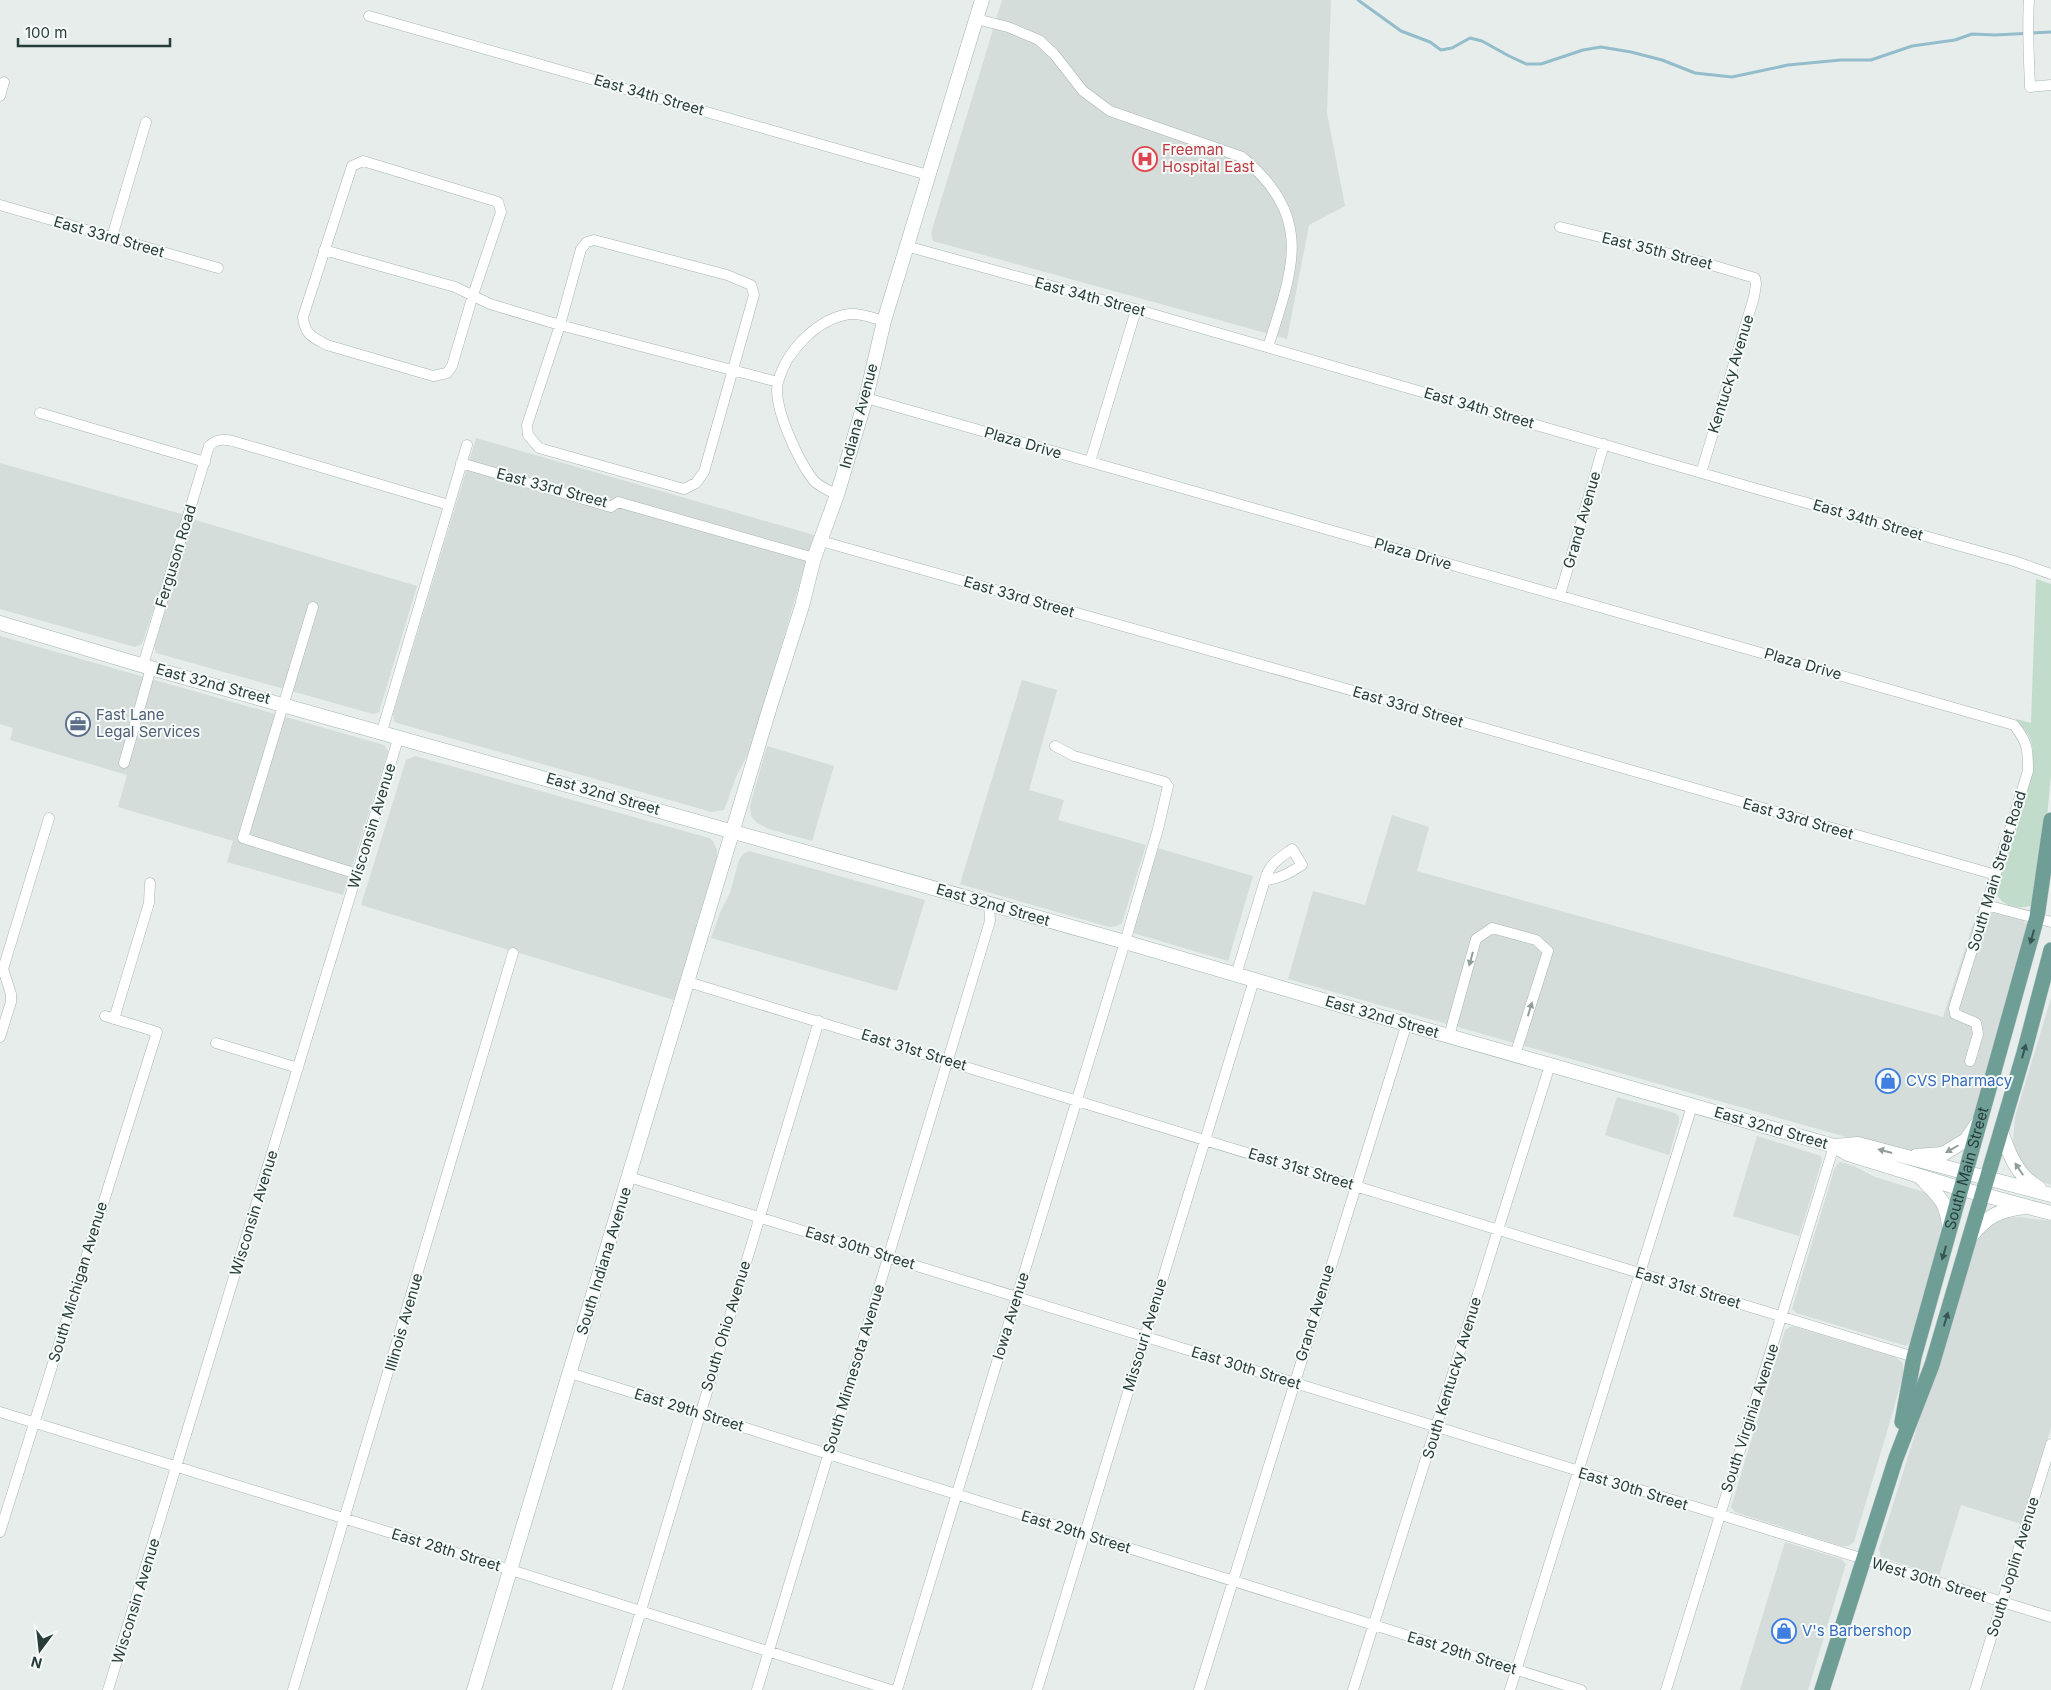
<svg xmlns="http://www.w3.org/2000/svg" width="2051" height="1690" font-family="Inter,sans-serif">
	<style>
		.built { fill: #d4ddda }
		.green { fill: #c1dccb }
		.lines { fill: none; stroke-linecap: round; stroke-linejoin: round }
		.stream { stroke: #94bdcc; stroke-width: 3 }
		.street-casing { stroke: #a9b5b2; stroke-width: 11 }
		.secondary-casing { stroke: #a2b5b0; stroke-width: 15 }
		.primary-casing { stroke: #c2c9c8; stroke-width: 16 }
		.street { stroke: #fff; stroke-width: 10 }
		.secondary { stroke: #fff; stroke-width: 14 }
		.primary { stroke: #6f9e97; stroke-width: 15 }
		.oneway { fill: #385551 }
		.oneway2 { fill: #929e9c }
		.labels { text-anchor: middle; stroke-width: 4; stroke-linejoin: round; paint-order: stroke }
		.street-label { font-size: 15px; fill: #263d3a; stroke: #f6faf8 }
		.health-label { font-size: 15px; fill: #be3a42; stroke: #f6faf8; text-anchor: start }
		.service-label { font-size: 15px; fill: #4e5e75; stroke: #f6faf8; text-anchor: start }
		.shop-label { font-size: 15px; fill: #366cbe; stroke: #f6faf8; text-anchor: start }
	</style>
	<rect width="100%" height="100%" fill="#e6edeb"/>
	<path class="built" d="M1002,0H1331L1327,113L1345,206L1309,225L1287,339L933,241L931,233Z
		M476,438L814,535L751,748L736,777L724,810L712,812L397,723L394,721L393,714Z
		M0,463L185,515L142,644L135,647L0,609Z
		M192,519L417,586L379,712L373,714L156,653L154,646Z
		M0,636L384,745L388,751L387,755L343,895L227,862L233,841L118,807L127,775L10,740L13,728L0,724Z
		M1022,680L1057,690L1029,790L1064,800L1058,820L1146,845L1122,923L1117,926L1109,927L960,884Z
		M767,746L834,766L812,841L769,829L757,823L751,816L750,806Z
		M415,756L709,838L713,841L717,850V857L674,1000L361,905L406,760Z
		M1392,815L1429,827L1417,871L1943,1017L1978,909L2023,920L2030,927L1973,1124L1950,1146L1915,1151L1885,1148L1288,979L1313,891L1365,905Z
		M1154,847L1253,876L1228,961L1133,933L1131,930Z
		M749,851L925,900L897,991L711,938L720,913L730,893L739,860L743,854Z
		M2051,998V1185L2031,1177L2014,1150L2013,1140L2015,1117Z
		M1617,1097L1675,1113L1679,1117V1121L1669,1155L1605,1135Z
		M1757,1136L1821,1156L1822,1161L1799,1236L1733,1216Z
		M1840,1162L1854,1166L1875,1177L1924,1192L1929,1194L1939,1206L1941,1226L1937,1248L1910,1342L1906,1346L1796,1313L1792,1309L1835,1167Z
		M2021,1217L2051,1221V1428L2021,1524L1961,1505L1939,1576L1881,1557L1879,1549L1975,1243L1987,1226L2002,1218Z
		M1792,1326L1895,1357L1902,1362L1903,1366V1374L1892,1415L1854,1542L1848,1546H1841L1735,1512L1731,1507L1785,1330Z
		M1785,1542L1841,1559L1846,1564L1845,1567L1808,1690H1740Z"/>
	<path class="green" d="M2036,579L2051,584V775L2046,828L2034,904C2021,912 1996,905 1996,889C2007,854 2041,773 2031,741C2028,732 2021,726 2016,719L2031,723Z"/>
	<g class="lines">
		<path class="stream" d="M1358,0L1401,31L1430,42L1441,50L1452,48L1470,38L1482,41L1509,56L1526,64H1541L1583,50L1601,47L1631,52L1662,60L1695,73L1732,77L1788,65L1841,60H1871L1912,46L1955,40L1972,34L1995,35L2051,32"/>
		<defs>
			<path id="street" d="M2029,0C2027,29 2029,58 2030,87L2051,85
				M369,16L928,175
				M976,19L1008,27L1039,40L1054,54L1083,91L1110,111L1242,157C1315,218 1293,268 1268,347
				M0,96L4,82
				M363,161L498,202L501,212L473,295L452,366L447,373L433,376L327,345C312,337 305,335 303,317L352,166Z
				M0,205L218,268
				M1560,227L1698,261L1755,278L1756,284L1754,297L1701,473
				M112,237L146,122
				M594,240L727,275L751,285L754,295L704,472L696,483L684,489L539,448L528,435L527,425L560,325L581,249L587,242Z
				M906,246L1142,311L1757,489L2014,561L2051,574
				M324,250L455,287L490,304L560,325L778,382
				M866,398L2014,725C2028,743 2028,749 2028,771L1954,1008L1955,1014L1976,1023L1978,1034L1970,1061
				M40,413L205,462
				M1090,462L1136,310
				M461,463L611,507L618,502L814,558
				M837,495C830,491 820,487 814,481C799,462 772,406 778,382C786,351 818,318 850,314C861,313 874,318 884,321
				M821,541L1407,706L1996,875
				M1560,595L1604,444
				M313,607L243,838L357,874
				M143,665L209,446C218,438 225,439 236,442L449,505
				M382,731L467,445
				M124,763L151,668
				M1292,849L1302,865C1289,873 1280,879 1265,880C1269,864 1280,858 1292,849Z
				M1986,905L2051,922
				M1236,975L1265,880
				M688,982L1914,1357
				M114,1019L149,903L150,883
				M1449,1036L1476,939L1492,928L1536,940L1548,951L1515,1055
				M0,1037L11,1002V994L3,969L49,818
				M216,1043L298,1068
				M629,1177L2051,1617
				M570,1373L1581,1690
				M0,1412L511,1570L891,1690
				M0,1532L157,1032L105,1016
				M108,1690L399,736
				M293,1690L513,953
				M617,1690L819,1021
				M757,1690L990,921L989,904
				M897,1690L1125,942L1158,829L1168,786L1165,782L1074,756L1055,746
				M1037,1690L1254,980
				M1199,1690L1407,1023
				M1353,1690L1550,1065
				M1510,1690L1692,1106
				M1666,1690L1834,1146
				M1975,1690L2051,1444"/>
			<path id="secondary" d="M0,623L151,668L1125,942L1333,1003L1834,1146L1848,1154L1962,1189L2051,1213
				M2001,1131C2009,1154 2017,1176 2039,1188
				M1834,1146L1858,1144L2051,1195
				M1916,1156L1943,1154L1966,1140L1977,1124
				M1920,1177C1938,1196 1947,1200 1949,1228
				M1970,1237C1988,1216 1996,1211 2024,1207
				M474,1690L769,710L802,606L814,558L837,495L866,398L884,321L982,0"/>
			<g id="primary">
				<path id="s1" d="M1902,1422L1914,1357L2037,917L2051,820"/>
				<path d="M1822,1690L1896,1458L1932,1365L2024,1053L2051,950"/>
			</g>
		</defs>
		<use href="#street" class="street-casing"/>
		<use href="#secondary" class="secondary-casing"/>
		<use href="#primary" class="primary-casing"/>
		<use href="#street" class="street"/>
		<use href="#secondary" class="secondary"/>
		<use href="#primary" class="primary"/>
	</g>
	<defs><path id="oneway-solid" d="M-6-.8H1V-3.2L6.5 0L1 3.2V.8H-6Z" transform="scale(1.25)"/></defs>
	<g class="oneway">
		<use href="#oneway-solid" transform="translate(2032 937) rotate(106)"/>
		<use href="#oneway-solid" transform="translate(2024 1051) rotate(-75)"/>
		<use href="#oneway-solid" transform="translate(1944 1253) rotate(106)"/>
		<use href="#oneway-solid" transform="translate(1946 1319) rotate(-73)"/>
	</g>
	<g class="oneway2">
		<use href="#oneway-solid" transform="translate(1471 959) rotate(105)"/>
		<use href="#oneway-solid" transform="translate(1530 1009) rotate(-73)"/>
		<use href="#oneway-solid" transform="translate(1952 1149) rotate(150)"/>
		<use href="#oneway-solid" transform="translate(1885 1151) rotate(-165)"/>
		<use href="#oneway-solid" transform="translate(2019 1169) rotate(-124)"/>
	</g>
	<defs>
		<symbol id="hospital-ring" viewBox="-11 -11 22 22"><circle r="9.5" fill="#f6faf8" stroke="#e0444e" stroke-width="1.5"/><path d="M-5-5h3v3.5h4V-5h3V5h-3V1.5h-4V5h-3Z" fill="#e0444e"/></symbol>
		<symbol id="office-ring" viewBox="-11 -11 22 22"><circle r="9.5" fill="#f6faf8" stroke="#5c6f8a" stroke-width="1.5"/><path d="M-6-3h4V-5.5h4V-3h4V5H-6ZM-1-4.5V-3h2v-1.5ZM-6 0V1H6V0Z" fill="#5c6f8a"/></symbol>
		<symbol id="shop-ring" viewBox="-11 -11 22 22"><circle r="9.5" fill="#f6faf8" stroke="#3f7fe0" stroke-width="1.5"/><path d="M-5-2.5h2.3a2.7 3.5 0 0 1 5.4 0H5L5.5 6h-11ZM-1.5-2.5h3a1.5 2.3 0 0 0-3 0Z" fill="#3f7fe0"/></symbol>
	</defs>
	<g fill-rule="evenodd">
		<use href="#hospital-ring" x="1131" y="145" width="28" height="28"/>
		<use href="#office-ring" x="64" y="710" width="28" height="28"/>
		<use href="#shop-ring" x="1874" y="1067" width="28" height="28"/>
		<use href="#shop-ring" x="1770" y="1617" width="28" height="28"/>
	</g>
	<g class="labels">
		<g class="street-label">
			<text transform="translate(649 95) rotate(16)" y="5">East 34th Street</text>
			<text transform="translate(109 237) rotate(16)" y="5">East 33rd Street</text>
			<text transform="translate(1657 251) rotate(14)" y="5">East 35th Street</text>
			<text transform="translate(1090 297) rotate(15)" y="5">East 34th Street</text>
			<text transform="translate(1731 374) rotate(-73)" y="5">Kentucky Avenue</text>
			<text transform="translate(1479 408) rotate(16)" y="5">East 34th Street</text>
			<text transform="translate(859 416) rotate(-75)" y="5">Indiana Avenue</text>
			<text transform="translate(1023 443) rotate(16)" y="5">Plaza Drive</text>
			<text transform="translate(552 488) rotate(15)" y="5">East 33rd Street</text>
			<text transform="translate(1582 520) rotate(-74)" y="5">Grand Avenue</text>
			<text transform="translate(1868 520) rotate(16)" y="5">East 34th Street</text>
			<text transform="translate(1413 554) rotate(16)" y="5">Plaza Drive</text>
			<text transform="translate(176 556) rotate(-73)" y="5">Ferguson Road</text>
			<text transform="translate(1019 597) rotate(16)" y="5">East 33rd Street</text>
			<text transform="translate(1803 664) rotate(16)" y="5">Plaza Drive</text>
			<text transform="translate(213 684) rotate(15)" y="5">East 32nd Street</text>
			<text transform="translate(1408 707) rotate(16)" y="5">East 33rd Street</text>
			<text transform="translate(603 794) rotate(16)" y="5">East 32nd Street</text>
			<text transform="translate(1798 819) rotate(16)" y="5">East 33rd Street</text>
			<text transform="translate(372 826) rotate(-73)" y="5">Wisconsin Avenue</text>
			<text transform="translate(1997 871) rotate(-73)" y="5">South Main Street Road</text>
			<text transform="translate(993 905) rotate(16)" y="5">East 32nd Street</text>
			<text transform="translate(1382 1017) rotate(16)" y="5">East 32nd Street</text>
			<text transform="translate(914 1050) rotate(17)" y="5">East 31st Street</text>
			<text transform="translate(1771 1128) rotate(16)" y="5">East 32nd Street</text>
			<text dy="5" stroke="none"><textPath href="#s1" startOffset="262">South Main Street</textPath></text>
			<text transform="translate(1301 1169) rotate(17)" y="5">East 31st Street</text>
			<text transform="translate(254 1213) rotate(-73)" y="5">Wisconsin Avenue</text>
			<text transform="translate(860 1248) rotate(17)" y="5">East 30th Street</text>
			<text transform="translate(604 1261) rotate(-73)" y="5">South Indiana Avenue</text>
			<text transform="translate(78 1282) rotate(-73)" y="5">South Michigan Avenue</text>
			<text transform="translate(1688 1288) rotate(17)" y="5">East 31st Street</text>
			<text transform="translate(1315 1313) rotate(-73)" y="5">Grand Avenue</text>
			<text transform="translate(1011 1316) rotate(-73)" y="5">Iowa Avenue</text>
			<text transform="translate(404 1322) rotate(-74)" y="5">Illinois Avenue</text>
			<text transform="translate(726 1326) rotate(-73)" y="5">South Ohio Avenue</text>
			<text transform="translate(1145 1335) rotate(-73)" y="5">Missouri Avenue</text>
			<text transform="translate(1246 1368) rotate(17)" y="5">East 30th Street</text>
			<text transform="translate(854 1369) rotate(-73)" y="5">South Minnesota Avenue</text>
			<text transform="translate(1452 1378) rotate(-73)" y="5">South Kentucky Avenue</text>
			<text transform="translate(689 1410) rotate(17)" y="5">East 29th Street</text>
			<text transform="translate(1750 1418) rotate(-72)" y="5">South Virginia Avenue</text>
			<text transform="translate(1633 1489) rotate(17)" y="5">East 30th Street</text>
			<text transform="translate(1076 1532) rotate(17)" y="5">East 29th Street</text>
			<text transform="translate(446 1550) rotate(17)" y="5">East 28th Street</text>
			<text transform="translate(2013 1567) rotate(-73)" y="5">South Joplin Avenue</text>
			<text transform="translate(1929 1580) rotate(17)" y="5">West 30th Street</text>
			<text transform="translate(136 1601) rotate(-73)" y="5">Wisconsin Avenue</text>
			<text transform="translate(1462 1653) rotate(17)" y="5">East 29th Street</text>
		</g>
		<g class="health-label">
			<text x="1162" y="155">Freeman<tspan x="1162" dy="17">Hospital East</tspan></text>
		</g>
		<g class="service-label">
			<text x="96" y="720">Fast Lane<tspan x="96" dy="17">Legal Services</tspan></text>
		</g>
		<g class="shop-label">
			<text x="1906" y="1086">CVS Pharmacy</text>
			<text x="1802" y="1636">V's Barbershop</text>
		</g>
	</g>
	<g transform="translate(40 1650) rotate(195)" stroke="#f6faf8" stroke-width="4" paint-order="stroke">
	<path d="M0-4L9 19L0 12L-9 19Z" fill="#263d3a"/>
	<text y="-8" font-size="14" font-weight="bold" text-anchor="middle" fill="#263d3a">N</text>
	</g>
	<path d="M18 38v8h152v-8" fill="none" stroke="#263d3a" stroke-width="2.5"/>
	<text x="25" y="38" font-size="15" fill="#263d3a" stroke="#f6faf8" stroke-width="4" paint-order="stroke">100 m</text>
</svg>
